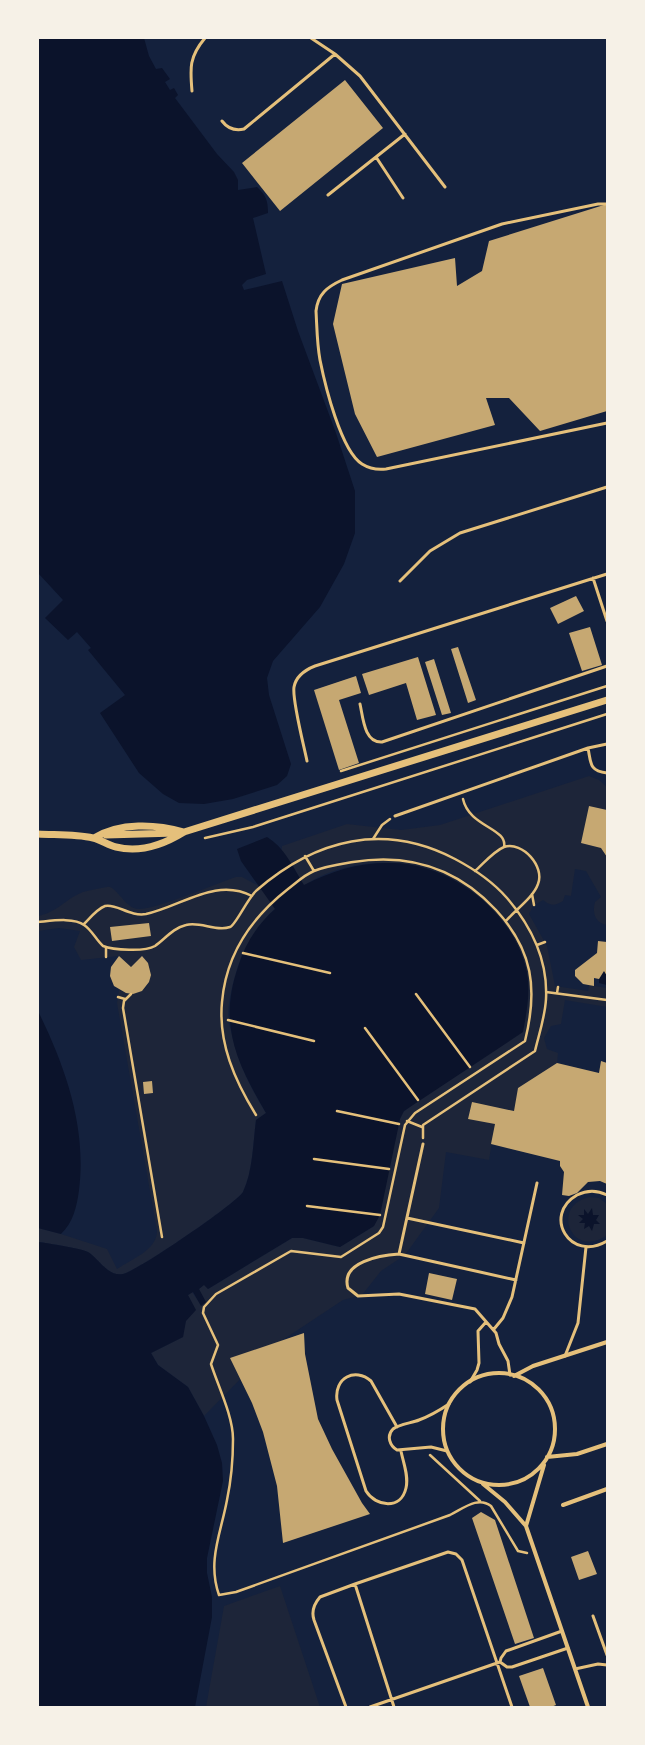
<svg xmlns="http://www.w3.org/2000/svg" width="645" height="1745" font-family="Signika,sans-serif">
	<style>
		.green { fill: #1d2539 }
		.water { fill: #0b132b }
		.building { fill: #c6a872 }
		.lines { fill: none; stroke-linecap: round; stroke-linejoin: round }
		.path { stroke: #e5c07b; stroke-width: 2.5 }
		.service { stroke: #e5c07b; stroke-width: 3 }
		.minor { stroke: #e5c07b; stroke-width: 4 }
		.tertiary { stroke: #e5c07b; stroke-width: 7 }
	</style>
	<rect width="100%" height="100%" fill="#14213d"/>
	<path class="green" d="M589,776L599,780L607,787V810L589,806L581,843L601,848L607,857V925C595,923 592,913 595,902L601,897L586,871L575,869L571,896L565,895L563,901C555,906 550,906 543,900L533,906L529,914L547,946L555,986L588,991L589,985L607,988V1007L565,1000L561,1024L551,1026L544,1038L547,1049L558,1053L557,1063L518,1088L514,1111L472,1102L468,1119L495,1123L489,1160L446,1152L439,1208L405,1255L381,1271L362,1295L343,1300L272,1347L204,1416L188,1387L158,1365L151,1353L183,1337L188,1295L192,1292L201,1305L199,1289L204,1284L208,1289L292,1238H303L340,1247L374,1226L401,1114L418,1100L470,1067L526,970C503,887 411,843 331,872C313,878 299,889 285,900C263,918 248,938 238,966C233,983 228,1000 228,1019C229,1026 232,1033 233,1039C240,1068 251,1088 266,1113L256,1120C253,1143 253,1171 243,1192C237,1203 136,1272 123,1274C108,1277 99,1259 88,1252C83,1249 47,1243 38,1242V1228L61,1234L107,1249L117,1269C132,1259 157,1250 157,1231L117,1003L119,990C145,1002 161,977 142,956L131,967L119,956L81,960L74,947L80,931L59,928L38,931V916C56,913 67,898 83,892C91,890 100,888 107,887C116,885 124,907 137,909C152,911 218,883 236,877H242L259,886L281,857L282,846L347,824L401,830L440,825Z
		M589,1197L599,1198L607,1204V1235C573,1260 549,1207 589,1197Z
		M280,1586L320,1707H206L224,1606Z"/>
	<path class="water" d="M38,38H144L149,56L156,69L162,68L170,79L165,82L170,90L174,88L178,95L175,98L217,154L234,172L238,180V190L257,187C266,195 268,201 268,213L253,218L266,274L247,280L242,285L244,290L282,281L298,331L336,433L355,491V533L344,564L320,607L273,661L267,678L269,695L291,764L287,776L277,785L233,799L204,804L179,803L163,794L139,773L100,713L125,695L88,650L91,648L77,632L68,640L45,618L63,600L38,573Z
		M267,837C285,848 293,867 304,885C332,871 356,863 388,863C448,861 512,910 526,968C531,989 527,1011 523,1032L404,1111L400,1119L380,1215L374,1226L340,1247L303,1238H292L208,1289L204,1285L199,1289L206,1302L201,1306L193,1292L188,1295L196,1310L186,1321L183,1337L151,1353L158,1365L188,1387L204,1416L217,1445L222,1463L223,1481L207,1558V1573L212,1597V1617L195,1707H38V1242C47,1243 83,1249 88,1252C99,1259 108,1277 123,1274C136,1272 237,1203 243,1192C253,1171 253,1143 256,1120L266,1113C237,1063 218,1025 238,967C245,944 257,925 275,909L241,861L237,849Z
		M604,971L607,976V985L599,983V979Z
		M38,1011C65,1066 87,1127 79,1190C77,1206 73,1223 61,1234L38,1228Z
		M592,1208L593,1215H599L596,1220L600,1224H594L592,1231L589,1226L584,1229L585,1223H579L583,1219L578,1215H584V1209L588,1214Z"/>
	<path class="building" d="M345,80L383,128L280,211L242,163Z
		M607,204V411L540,431L509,398H486L495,425L377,457L355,414L333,324L342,284L455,258L457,286L482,271L489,241Z
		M576,596L584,611L558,624L550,608Z
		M590,627L602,665L582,671L569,633Z
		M458,647L476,700L468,703L451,649Z
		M418,657L436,715L417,720L406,683L369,695L362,674Z
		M434,659L451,713L442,715L425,662Z
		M356,676L361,693L339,700L359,763L339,770L314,690Z
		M589,806L607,810V857L601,848L581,843Z
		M149,923L151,936L112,941L110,927Z
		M598,941L607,942V976L604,971L599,979L594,978V986L583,984L575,976V970L597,953Z
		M119,956L131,967L142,956L148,963L151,975L149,982L142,991L133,994L126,993L114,986L110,976L111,967Z
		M601,1061L607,1063V1184L600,1181L588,1182L577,1193L569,1196L562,1195L564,1172L560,1166V1161L491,1144L495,1124L468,1119L472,1102L514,1111L518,1088L557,1063L599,1073Z
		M152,1081L153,1093L144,1094L143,1082Z
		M429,1273L457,1279L452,1300L425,1294Z
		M304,1333L305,1354L318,1419L332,1449L362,1503L370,1514L283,1543L277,1486L263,1432L252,1403L230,1358Z
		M481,1512L495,1520L534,1638L515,1644L472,1518Z
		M588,1551L597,1574L579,1580L571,1557Z
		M543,1668L556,1705L551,1707H530L519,1676Z"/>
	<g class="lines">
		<path class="path" d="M341,771L607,686
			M463,799C469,827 508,828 504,847
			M205,838L253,827L607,714
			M373,839L382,825L390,819
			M305,856L314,871
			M475,871C483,864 494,851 504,847C523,841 545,867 538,884C533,898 515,910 506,921
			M532,894L534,905
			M38,922C50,921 74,917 84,925C92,930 96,940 103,946C113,950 145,952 155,946C165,939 173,928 186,925C200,921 216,932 230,927C236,925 248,897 257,890C316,839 384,822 455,859C474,869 493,882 507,898C531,926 548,961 546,999C545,1017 539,1034 535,1051L423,1125V1138
			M84,924C90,918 97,909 105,906C116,903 130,917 146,914C182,906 216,877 252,896
			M537,945L545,942
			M243,953L330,973
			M106,957V948
			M546,992L607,1000
			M557,993L558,987
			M131,994L124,1001L123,1008L162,1237
			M416,994L470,1067
			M118,997L125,999
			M228,1020L314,1041
			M365,1028L418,1100
			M337,1111L399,1124
			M256,1115C235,1081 218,1043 222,1002C226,954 251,918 288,889C296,883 304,875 314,871C326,866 341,864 353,862C409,853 457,868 496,910C533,950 538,989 525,1041L415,1113L405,1125L383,1227L379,1233L341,1257L291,1251L216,1294L204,1307L203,1313L218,1345L211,1364C218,1386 233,1416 233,1439C233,1459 231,1481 227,1500C221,1533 207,1561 219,1595L236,1592L450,1515C464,1508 478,1496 491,1506L518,1551L527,1553
			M407,1121L422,1127
			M314,1159L389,1169
			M307,1206L380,1215
			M430,1455L480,1501"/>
		<path class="service" d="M311,38L335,54L360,76L445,187
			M192,91C190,68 189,57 205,38
			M222,121C228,129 235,131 244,129L335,54
			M376,157L403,198
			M328,195L405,134
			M607,204H598L502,224L342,280C327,287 318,294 316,311C317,328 317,344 320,360C325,385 341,451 362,464C370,469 378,470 386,469L607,423
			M593,578L607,621
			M400,581L430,551L460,533L607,487
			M360,704C363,717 364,743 382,742L607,666
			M588,748C591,763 589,771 607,773
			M307,761C304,746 292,700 294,687C296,676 305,670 315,666L607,574
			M395,816L588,748L607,744
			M607,1195C597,1190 587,1190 577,1195C542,1215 570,1263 607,1241
			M407,1218L524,1243
			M399,1254L423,1144
			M494,1329L503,1318L512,1297L537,1183
			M565,1356L578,1323L586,1247
			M510,1375L508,1361L499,1344L496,1333L475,1309L399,1294L358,1296L348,1288C340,1262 381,1255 399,1254L516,1280
			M470,1382L477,1370L479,1363L478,1331L486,1322
			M397,1427L371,1381C355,1367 334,1378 337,1400L366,1491C376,1507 401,1510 406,1488C409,1476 403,1462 401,1451
			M447,1451L431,1447L397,1450C390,1446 386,1436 393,1429C399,1424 412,1423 419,1420C430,1416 440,1410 449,1404
			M593,1616L607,1655
			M500,1662L507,1667H512L568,1648
			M500,1662L501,1658L506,1651L562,1631
			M575,1669L598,1664L607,1665
			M346,1707L314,1620C311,1611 314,1604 320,1597L355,1584
			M370,1707L500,1662
			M394,1707L355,1584L448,1552L456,1554L462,1560L512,1707"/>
		<path class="minor" d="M443 1429a56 56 0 1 1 112 0a56 56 0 1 1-112 0Z
			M514,1376L533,1366L607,1342
			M547,1457L577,1454L607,1444
			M483,1484L505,1502L526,1526L588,1707
			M563,1505L607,1489
			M526,1526L544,1465"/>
		<path class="tertiary" d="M38,834C56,835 76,834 93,838C101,840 108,845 116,847C140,853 163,845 184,832L607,700
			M106,835L176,833
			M94,838C120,822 156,824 184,832"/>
	</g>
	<rect width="645" height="1745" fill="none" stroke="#f6f1e7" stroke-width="78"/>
</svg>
